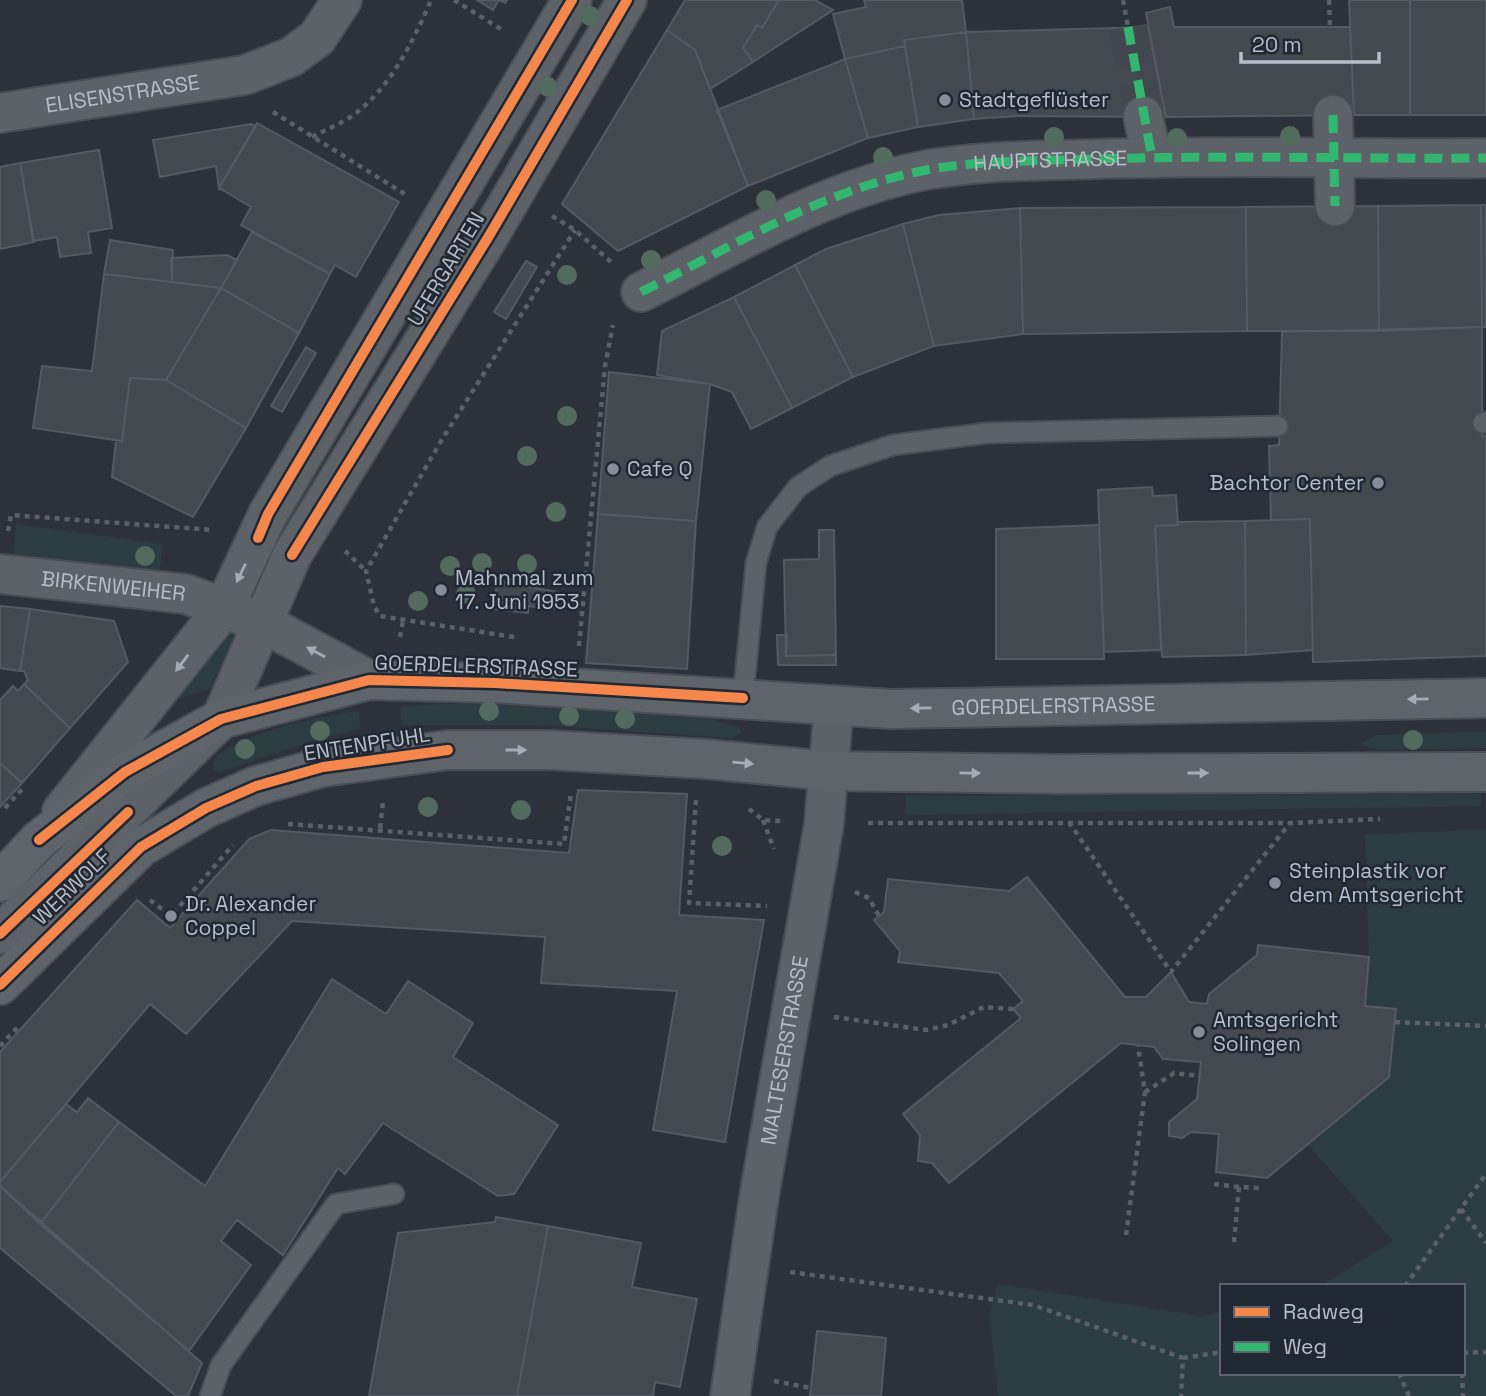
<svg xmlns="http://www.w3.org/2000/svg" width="1486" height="1396" font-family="'Space Grotesk',sans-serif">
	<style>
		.green { fill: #2b3d40 }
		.building { fill: #44484f; stroke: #555961; stroke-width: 2 }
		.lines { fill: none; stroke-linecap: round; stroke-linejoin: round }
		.street-tunnel { stroke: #42474f; stroke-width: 38; stroke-dasharray: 38 19; stroke-linecap: butt }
		.lane-casing { stroke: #4a4e54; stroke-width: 23 }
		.street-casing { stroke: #4a4e54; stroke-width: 42 }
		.primary-casing { stroke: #4b4e56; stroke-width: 42 }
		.path { stroke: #5b6065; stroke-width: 4.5; stroke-dasharray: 5 5; stroke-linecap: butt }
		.lane { stroke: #5d6168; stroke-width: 19 }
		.street { stroke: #5d6168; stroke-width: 38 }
		.primary { stroke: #5f636a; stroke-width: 38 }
		.quiet { stroke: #33b770; stroke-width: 9; stroke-dasharray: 18 9; stroke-linecap: butt }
		.cycleway-casing { stroke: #202834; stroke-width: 15 }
		.cycleway { stroke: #f5874c; stroke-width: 10 }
		.tree { fill: #526b5e }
		.oneway { fill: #a6abb6 }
		.oneway2 { fill: #a6acb6 }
		.poi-dot { fill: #878d97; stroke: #202834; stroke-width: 2.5 }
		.labels { text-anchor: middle; stroke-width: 5; stroke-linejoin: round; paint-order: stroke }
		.street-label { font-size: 21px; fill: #b8bec9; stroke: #202834 }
		.poi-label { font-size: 21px; fill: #b8bec9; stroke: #202834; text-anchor: start }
	</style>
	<rect width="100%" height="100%" fill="#2d323a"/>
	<path class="green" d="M16,524L163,544L159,574L13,554Z
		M221,629L236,635L209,689L178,699L174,694Z
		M474,703L703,717L740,728L741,733L732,738L538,725H401V706Z
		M359,711L360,729L318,739L220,772L213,770L215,757C249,731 316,717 359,711Z
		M1486,731V748L1379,750L1359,744L1377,735Z
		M1481,793V806L905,815L906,796Z
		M1486,829V1396H998L989,1314L998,1284L1201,1316L1222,1312V1373H1463V1286H1320L1393,1241L1308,1145L1389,1077L1396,1009L1365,1006L1369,957L1365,835Z"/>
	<path class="building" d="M477,0H507L505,3L499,0L493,10Z
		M685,0H779L762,28L757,25L743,48L753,62L710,89L695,50L667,30Z
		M779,0H815L833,10L753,62L743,48L757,25L762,28Z
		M864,0H962L966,32L904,40L905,46L845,59L833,14L866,7Z
		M1349,0H1410V115H1354Z
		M1410,0H1486V115H1410Z
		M1170,7L1174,27H1350L1354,115L1166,117L1146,13Z
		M1148,27L1166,117L1017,116L974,119L966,32Z
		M667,30L695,50L748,186L618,251L562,204Z
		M966,32L974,119L918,127L904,40Z
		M905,46L918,127L868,138L845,59Z
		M845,59L868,138L748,186L717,110Z
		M257,123L399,202L356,277L335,265L330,274L241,225L251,207L219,188Z
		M251,124L256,126L219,188L216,166L160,177L153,140Z
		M99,150L112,228L88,232L91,253L60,257L57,237L33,241L20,163Z
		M20,163L34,242L0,249V167Z
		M1481,205L1482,327L1379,331L1378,206Z
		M1481,205H1486V327H1482Z
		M1378,206L1379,331H1247L1246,207Z
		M1246,207L1247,331L1023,334L1020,208Z
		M1020,208L1023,334L934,346L903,224L939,215Z
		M903,224L934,346L853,377L795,265L826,249Z
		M252,232L330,274L299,333L221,288Z
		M110,240L173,250L172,282L104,274Z
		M227,255L237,260L221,288L172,282L171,258Z
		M526,261L537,267L506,319L494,312Z
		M795,265L853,377L792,408L734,297Z
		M104,274L221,288L166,380L130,378L122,441L33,428L42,366L92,371Z
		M221,288L299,333L246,428L166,380Z
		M734,297L792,408L751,429L732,392L710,384L657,375L662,331Z
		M1482,327V436H1486V656L1313,662L1310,519L1271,520L1269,446L1279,445L1282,332Z
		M306,347L316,353L282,412L271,406Z
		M609,372L710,384L696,521L598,514Z
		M130,378L166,380L246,428L193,517L112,477L116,441H122Z
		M1152,487L1153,496L1176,495L1178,525L1155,526L1161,650L1104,652L1098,490Z
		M598,514L696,521L687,669L586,663Z
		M1310,519L1313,650L1246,655L1245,521Z
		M1245,521L1246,655L1162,657L1155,526L1178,525L1177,522Z
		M1099,525L1104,659H996V529Z
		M819,530H834L836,655L786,656L784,560L819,559Z
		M497,581L558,592L555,609L528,606V613L494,609Z
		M0,606L30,609L20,671L0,668Z
		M30,609L114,621L128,662L70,728L24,684L28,680L24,671H20Z
		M777,635H787L786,656L836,655V665H778Z
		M24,684L70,728L22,783L0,763V700L13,686L18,691Z
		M0,763L22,783L0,807Z
		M578,790L687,794L679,915L764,920L725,1142L653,1130L677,991L541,983L545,937L292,921L186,1034L150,1004L0,1182V1052L137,900L170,928L249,839L271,830L569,853Z
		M1027,877L1125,997H1146L1171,972L1189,1002L1207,1004L1209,994L1257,955L1258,945L1369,957L1365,1006L1396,1009L1389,1077L1267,1178L1216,1172L1219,1134L1191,1132L1182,1138L1169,1136V1122L1197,1099L1201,1062L1163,1059L1154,1047L1121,1043L949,1183L932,1163L918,1161L920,1135L903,1114L1021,1018L1013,1009L1023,1001L999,973L898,962L900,951L874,920L884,912L888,879L1009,891Z
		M332,979L386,1014L408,981L473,1023L453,1057L558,1125L514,1194L498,1196L383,1123L345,1174L338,1168L283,1255L237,1220L221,1241L251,1265L189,1351L40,1224L119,1122L205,1186Z
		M88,1098L119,1122L40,1224L0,1186V1182L66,1104L77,1112Z
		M0,1186L202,1363L188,1396H176L0,1248Z
		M496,1217L548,1226L517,1396H369L398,1233L495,1222Z
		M548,1226L641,1243L632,1287L697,1299L680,1387L655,1382L653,1396H517Z
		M817,1331L886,1338L881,1396H810Z"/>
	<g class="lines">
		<path class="street-tunnel" d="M1128,27L1143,116"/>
		<defs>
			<path id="lane" d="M1483,423L1486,422
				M743,698L756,563L767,527L798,487L830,466L893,445L987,433L1278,426
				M210,1396L221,1365L336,1204L394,1194"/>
			<g id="street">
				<path id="s1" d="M0,113L245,75L291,57L317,38L342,0"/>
				<path d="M1333,115L1335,206"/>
				<path d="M1143,116L1152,158"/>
				<path id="s2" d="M641,292C733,246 823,190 926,170C982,160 1039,161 1095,159C1225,155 1356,159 1486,158"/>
				<path id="s3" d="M0,574L186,594L263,623L369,680"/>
				<path d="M62,811L224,608L268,514L572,0"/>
				<path d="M0,934L221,719L292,555L489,236L627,0"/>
				<path id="s4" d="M730,1396L759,1197L824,824L834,705"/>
			</g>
			<g id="primary">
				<path id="s5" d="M0,882L39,840L125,772L221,719L369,680L495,683L891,709L1486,698"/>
				<path d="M0,985L141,847L206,808L256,786L323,767L448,750H549L706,759L829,771L1058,774L1486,772"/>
			</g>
		</defs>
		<use href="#lane" class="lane-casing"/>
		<use href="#street" class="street-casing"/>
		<use href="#primary" class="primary-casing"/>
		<path class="path" d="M454,0L504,31
			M1123,0L1128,27
			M1329,0L1330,27
			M273,112L408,196
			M312,137C327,129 343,123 356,113C391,86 414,40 431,0
			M552,216L575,230L611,262
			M8,531L11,515L213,530
			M345,551L366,571
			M400,637L403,621
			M514,637L380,616L374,606L366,571L441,441L575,230
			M579,646L605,366L613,325
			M696,800L689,903L767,906
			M5,808L23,788
			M749,809L763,820L782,821
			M763,820L774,849
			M1069,822L1171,972L1290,823
			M868,823H1291L1380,819
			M288,824L564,844L571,793
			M380,828L383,802
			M855,892L869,898L879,916
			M150,900L171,916L233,845
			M834,1017L926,1030L948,1025L984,1007L1013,1009
			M1395,1022L1486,1026
			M0,1046L18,1027
			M1145,1092L1174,1073L1200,1076
			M1214,1184L1239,1187
			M1461,1209L1486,1243
			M1126,1235L1145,1092L1138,1046
			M1234,1242L1239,1187L1261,1188
			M790,1272L1033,1305L1183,1358L1181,1396
			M1405,1286L1486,1174
			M1463,1353L1486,1352
			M1183,1358L1222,1352
			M1399,1373L1409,1396
			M1462,1373L1463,1396
			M774,1381L811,1388"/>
		<use href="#lane" class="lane"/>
		<use href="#street" class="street"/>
		<use href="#primary" class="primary"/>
		<path class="quiet" d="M1128,27L1152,158
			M1333,115L1335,206
			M641,292C733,246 823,190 926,170C982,160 1039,161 1095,159C1225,155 1356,159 1486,158"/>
		<defs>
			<path id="cycleway" d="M258,538L268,514L572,0
				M292,555L489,236L627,0
				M39,840L125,772L221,719L369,680L495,683L743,698
				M0,934L128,812
				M0,985L141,847L206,808L256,786L323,767L448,750"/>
		</defs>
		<use href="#cycleway" class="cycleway-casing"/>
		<use href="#cycleway" class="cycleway"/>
	</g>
	<g class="tree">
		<circle cx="590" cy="16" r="10"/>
		<circle cx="548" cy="87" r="10"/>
		<circle cx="1290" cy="136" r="10"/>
		<circle cx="1054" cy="137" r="10"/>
		<circle cx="1177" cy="138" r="10"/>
		<circle cx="883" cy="157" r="10"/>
		<circle cx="766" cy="200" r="10"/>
		<circle cx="651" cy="260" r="10"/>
		<circle cx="567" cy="275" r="10"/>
		<circle cx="567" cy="416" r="10"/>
		<circle cx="527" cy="456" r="10"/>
		<circle cx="556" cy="512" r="10"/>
		<circle cx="145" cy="556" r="10"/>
		<circle cx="482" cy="563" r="10"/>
		<circle cx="527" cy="564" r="10"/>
		<circle cx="450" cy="566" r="10"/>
		<circle cx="466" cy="594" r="10"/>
		<circle cx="418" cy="601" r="10"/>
		<circle cx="489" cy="711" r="10"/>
		<circle cx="569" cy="716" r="10"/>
		<circle cx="625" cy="719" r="10"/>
		<circle cx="320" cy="731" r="10"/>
		<circle cx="1413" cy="740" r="10"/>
		<circle cx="245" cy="749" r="10"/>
		<circle cx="428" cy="807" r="10"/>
		<circle cx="521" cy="810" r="10"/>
		<circle cx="722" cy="846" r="10"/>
	</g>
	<defs><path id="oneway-solid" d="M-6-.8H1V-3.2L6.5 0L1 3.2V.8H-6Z" transform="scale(1.75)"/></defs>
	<g class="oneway">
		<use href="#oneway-solid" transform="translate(241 573) rotate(116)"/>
		<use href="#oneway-solid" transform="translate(316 652) rotate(-152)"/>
		<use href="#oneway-solid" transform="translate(182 663) rotate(127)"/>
	</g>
	<g class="oneway2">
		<use href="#oneway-solid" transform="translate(1418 699) rotate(179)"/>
		<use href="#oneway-solid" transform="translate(921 708) rotate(179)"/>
		<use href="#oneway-solid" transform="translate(516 750)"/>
		<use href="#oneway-solid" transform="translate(743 763) rotate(5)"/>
		<use href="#oneway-solid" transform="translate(970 773) rotate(1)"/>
		<use href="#oneway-solid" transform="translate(1198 773)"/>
	</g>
	<g class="poi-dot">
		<circle cx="945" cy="100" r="7"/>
		<circle cx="613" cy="469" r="7"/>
		<circle cx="1378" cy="483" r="7"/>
		<circle cx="441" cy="590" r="7"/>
		<circle cx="1275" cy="883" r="7"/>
		<circle cx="171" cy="916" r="7"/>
		<circle cx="1199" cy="1032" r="7"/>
	</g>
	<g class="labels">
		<g class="street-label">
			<text dy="7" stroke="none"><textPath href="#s1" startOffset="124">ELISENSTRASSE</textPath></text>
			<text dy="7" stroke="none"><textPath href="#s2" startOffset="436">HAUPTSTRASSE</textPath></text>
			<text transform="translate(446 269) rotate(-59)" y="7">UFERGARTEN</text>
			<text dy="7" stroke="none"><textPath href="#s3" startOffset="114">BIRKENWEIHER</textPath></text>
			<text transform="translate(476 666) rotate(2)" y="7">GOERDELERSTRASSE</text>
			<text dy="7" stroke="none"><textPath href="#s5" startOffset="1115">GOERDELERSTRASSE</textPath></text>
			<text transform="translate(367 744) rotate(-9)" y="7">ENTENPFUHL</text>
			<text transform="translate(72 887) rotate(-44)" y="7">WERWOLF</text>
			<text dy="7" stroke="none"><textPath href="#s4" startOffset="350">MALTESERSTRASSE</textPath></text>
		</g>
		<g class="poi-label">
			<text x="959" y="107">Stadtgeflüster</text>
			<text x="627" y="476">Cafe Q</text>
			<text x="1364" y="490" text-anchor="end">Bachtor Center</text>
			<text x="455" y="585">Mahnmal zum<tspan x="455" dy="24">17. Juni 1953</tspan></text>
			<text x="1289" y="878">Steinplastik vor<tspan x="1289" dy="24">dem Amtsgericht</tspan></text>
			<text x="185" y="911">Dr. Alexander<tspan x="185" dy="24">Coppel</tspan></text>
			<text x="1213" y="1027">Amtsgericht<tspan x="1213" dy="24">Solingen</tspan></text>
		</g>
	</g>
	<rect x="1220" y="1284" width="245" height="91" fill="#202834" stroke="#5d6470" stroke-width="2"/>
	<rect x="1234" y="1307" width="35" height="10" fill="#f5874c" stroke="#5d6470" stroke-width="2"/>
	<text x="1283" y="1319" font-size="21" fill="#b8bec9">Radweg</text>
	<rect x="1234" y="1342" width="35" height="10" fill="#33b770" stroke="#5d6470" stroke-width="2"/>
	<text x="1283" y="1354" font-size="21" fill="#b8bec9">Weg</text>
	<path d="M1241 52v10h138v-10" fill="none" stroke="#b8bec9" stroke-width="3.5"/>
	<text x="1252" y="52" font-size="21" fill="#b8bec9" stroke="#202834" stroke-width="5" paint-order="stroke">20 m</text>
</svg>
